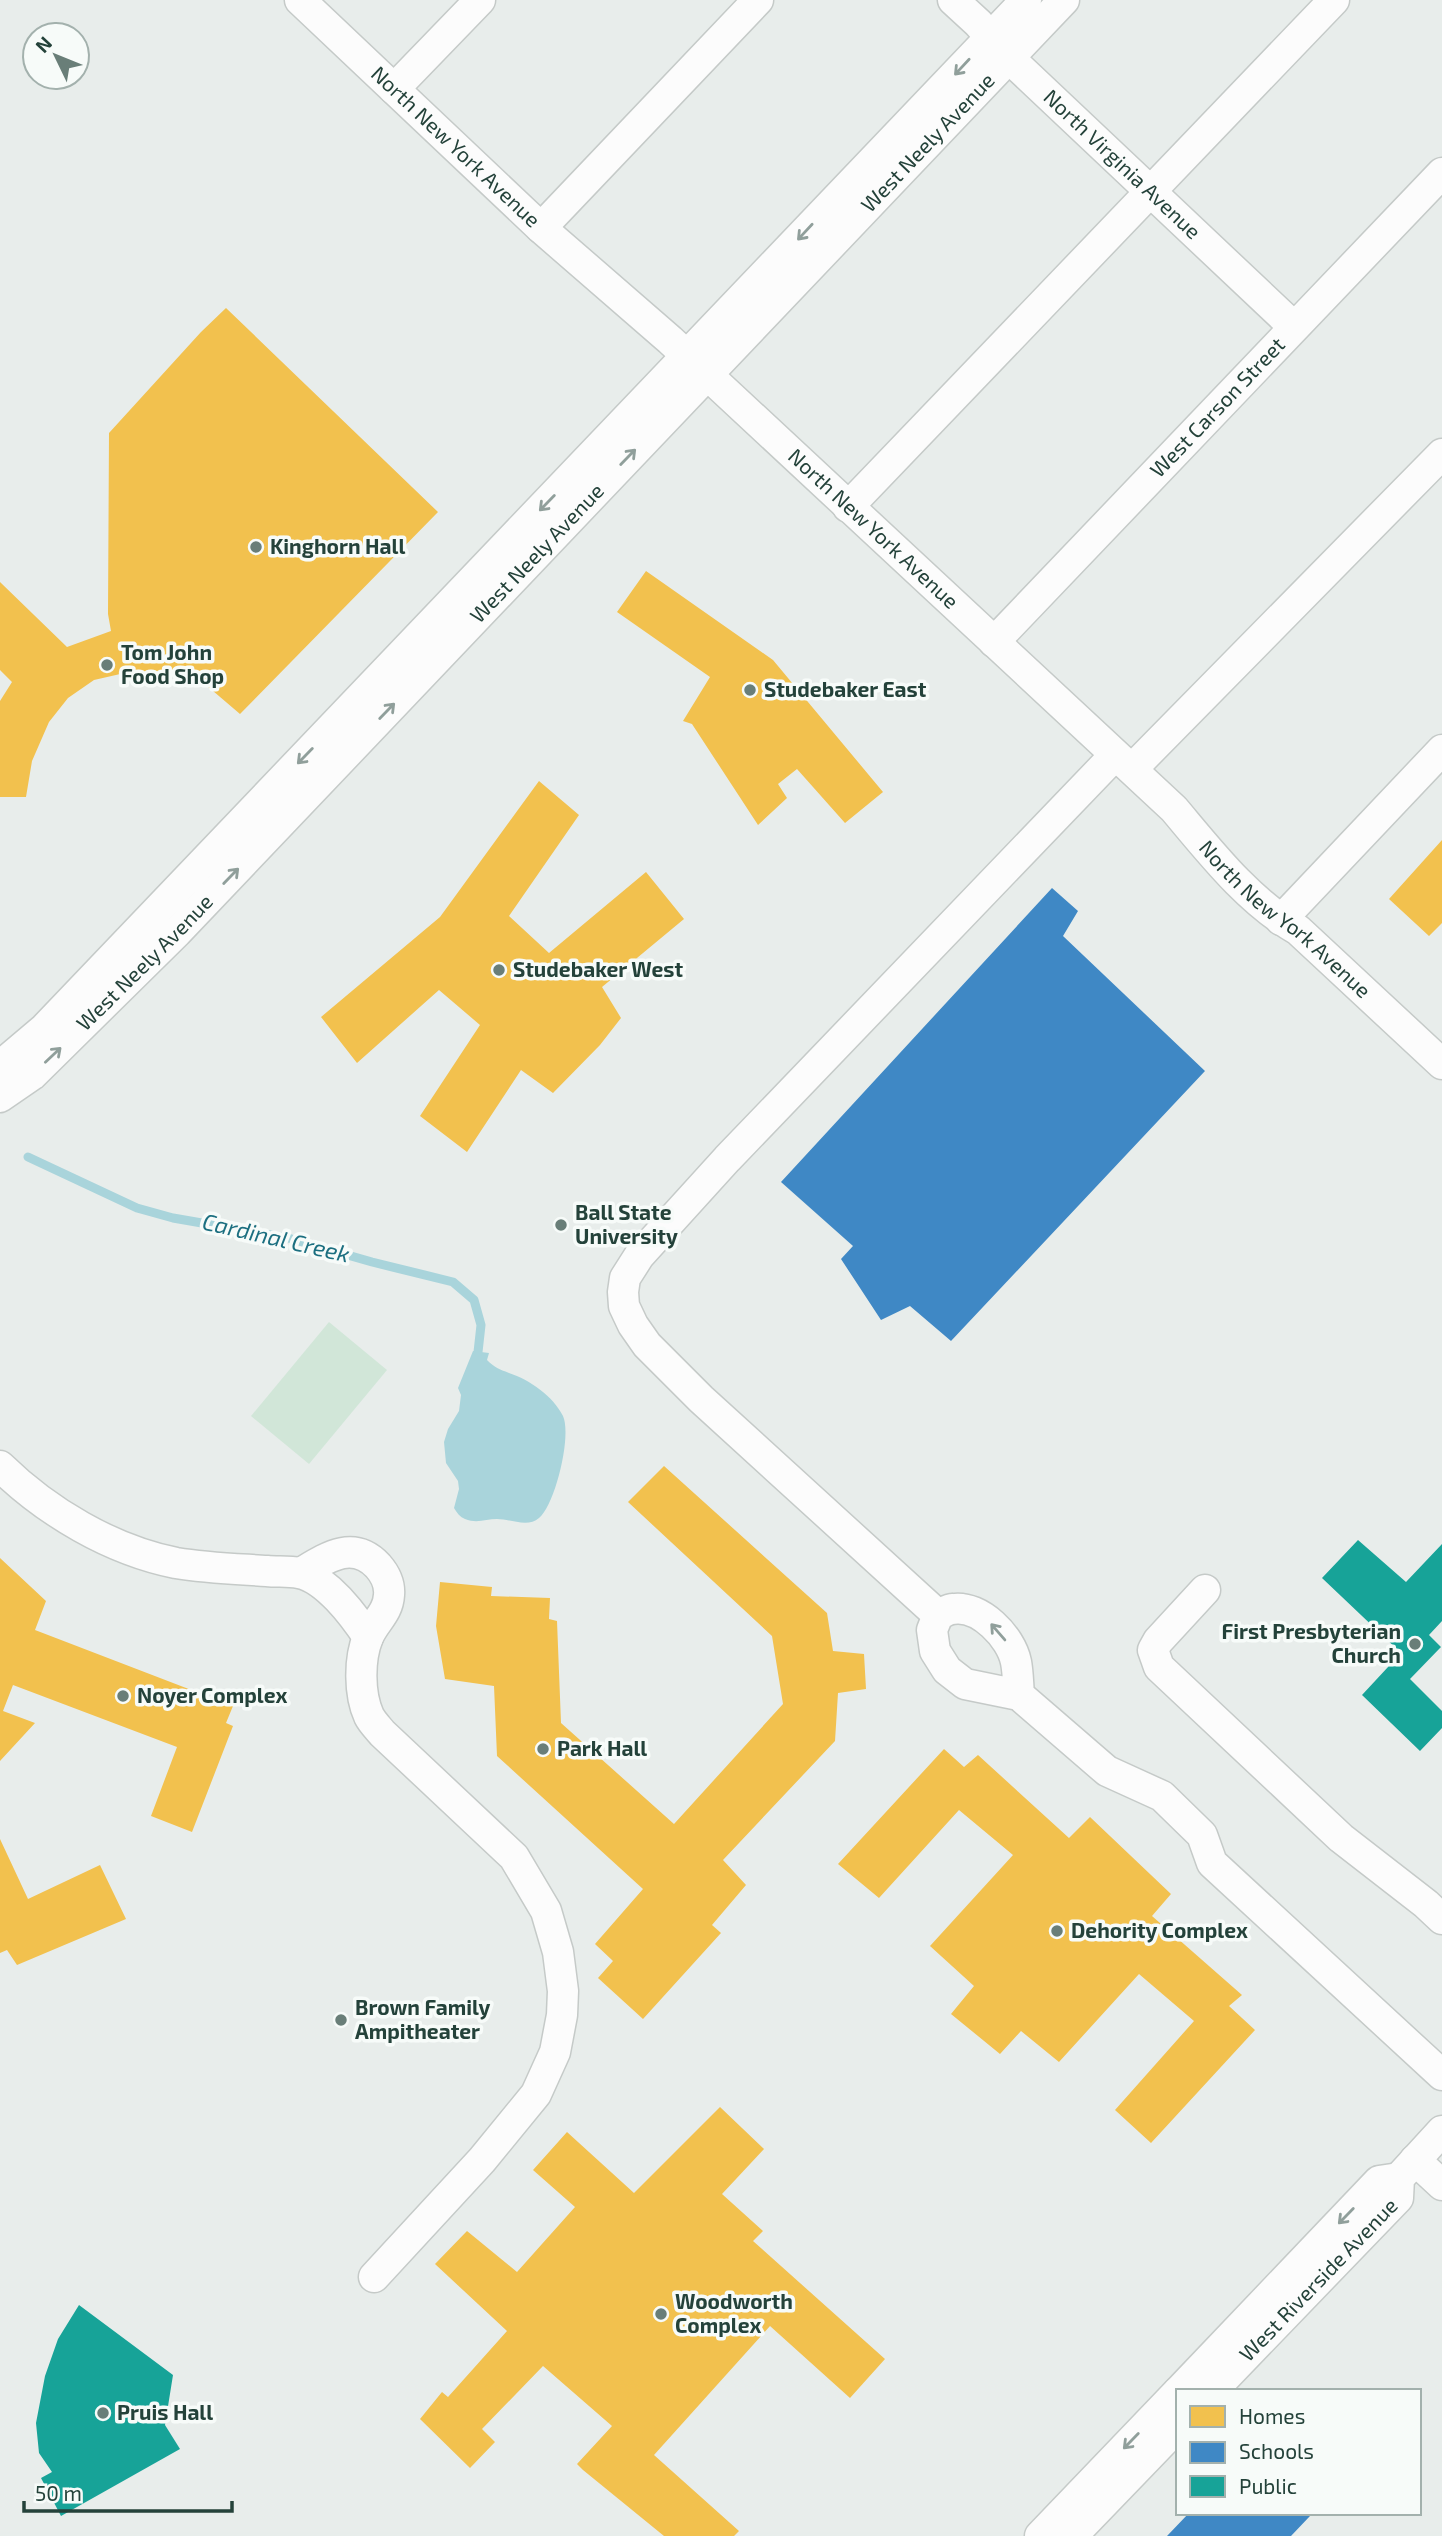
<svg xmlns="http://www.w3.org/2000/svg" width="1442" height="2536" font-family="'Exo 2',sans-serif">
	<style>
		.green { fill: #d1e6d8 }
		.water { fill: #a9d4db }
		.homes { fill: #f2c14e }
		.schools { fill: #3f88c5 }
		.public { fill: #17a398 }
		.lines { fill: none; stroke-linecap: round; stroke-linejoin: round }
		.stream { stroke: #a9d4db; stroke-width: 9 }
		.minor-casing { stroke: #c5cac8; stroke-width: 33 }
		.minor { stroke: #fcfcfc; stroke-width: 30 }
		.oneway { stroke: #909f9b }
		.poi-dot { fill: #697e78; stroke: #f7fbf9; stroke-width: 2.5 }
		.labels { text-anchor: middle; stroke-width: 7; stroke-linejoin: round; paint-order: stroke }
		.street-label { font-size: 21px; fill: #24423a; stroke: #f7fbf9 }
		.poi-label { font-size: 21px; font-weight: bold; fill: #24423a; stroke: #f7fbf9; text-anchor: start }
		.water-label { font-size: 23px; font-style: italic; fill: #1c6f80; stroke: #f7fbf9 }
	</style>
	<rect width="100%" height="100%" fill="#e8edeb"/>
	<path class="green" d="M329,1322L387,1370L309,1464L251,1416Z"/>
	<path class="water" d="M473,1351L489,1353L487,1360C495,1368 499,1369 509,1373C530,1380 553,1396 563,1416C572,1436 555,1505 539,1518C528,1528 510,1519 497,1519C486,1519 477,1524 465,1519C460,1517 457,1513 454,1508L459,1489L458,1481L446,1463L444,1442L448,1429L459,1411L461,1395L458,1388Z"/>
	<path class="homes" d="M226,308L438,512L240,714L199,679L173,672H129L94,680L68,698L49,722L32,761L26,797H0V701L12,682L0,670V582L67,647L111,631L108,614L109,433L201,332Z
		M646,571L773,660L883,792L845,823L797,769L778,784L787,798L758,825L692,724L683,721L710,677L617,612Z
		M539,781L579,815L509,916L549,953L646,872L684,919L602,987L621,1018L600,1045L553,1093L521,1070L467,1152L420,1116L480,1025L439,990L357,1063L321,1017L440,917Z
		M1442,840V923L1429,936L1389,899Z
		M664,1466L827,1613L833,1651L864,1654L866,1689L838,1693L835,1741L723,1860L746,1885L712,1925L721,1933L643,2019L598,1978L613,1961L595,1944L643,1889L497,1756L494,1686L445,1679L436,1626L440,1582L492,1587L491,1596L550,1598L549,1619L557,1621L561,1723L674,1824L783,1704L772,1636L628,1502Z
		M0,1558L46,1601L35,1630L233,1706L226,1723L233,1726L192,1832L151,1816L177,1747L13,1685L3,1711L35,1723L0,1761Z
		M944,1749L964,1767L978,1755L1069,1838L1090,1817L1171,1894L1152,1916L1242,1995L1229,2006L1255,2030L1151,2143L1115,2110L1194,2021L1139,1974L1059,2062L1021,2031L1000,2054L951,2014L974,1986L930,1946L1013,1855L959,1810L879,1898L838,1864Z
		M0,1839L28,1899L100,1865L126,1919L17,1965L7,1950L0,1953Z
		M720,2107L764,2149L722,2194L763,2231L753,2241L885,2359L850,2398L770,2326L654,2455L739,2531L734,2536H664L583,2470L577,2464L612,2426L543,2366L482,2429L495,2442L470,2468L420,2419L442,2392L448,2397L507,2331L435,2264L467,2231L517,2272L575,2207L533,2170L567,2132L634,2193Z"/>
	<path class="schools" d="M1052,888L1078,911L1063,936L1205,1071L951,1341L910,1306L881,1320L841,1259L853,1246L781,1182Z
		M1189,2513H1307L1310,2516L1291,2536H1167Z"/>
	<path class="public" d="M1358,1540L1406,1582L1442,1544V1621L1429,1635L1441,1647L1410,1679L1442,1711V1728L1420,1751L1362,1695L1401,1653L1322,1578Z
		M79,2305L173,2375L165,2425L180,2449L61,2516L41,2478L52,2472L39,2453L36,2423L45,2376L58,2339Z"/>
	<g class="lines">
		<path class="stream" d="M28,1157L137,1208L173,1218L288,1238L372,1262L453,1282L474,1300L481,1325L478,1352"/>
		<defs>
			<g id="minor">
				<path id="s1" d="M300,0L541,228L670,340L1174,809C1211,853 1248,901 1298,930L1442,1064"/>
				<path id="s2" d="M953,0L978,23L1009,58L1294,327"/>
				<path d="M394,89L480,0"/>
				<path d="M541,228L758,0"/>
				<path d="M848,507L1334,0"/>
				<path id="s3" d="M994,642L1442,173"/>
				<path d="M1132,769L1442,454"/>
				<path d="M1281,920L1442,750"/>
				<path d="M0,1066L44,1029L1026,0"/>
				<path id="s4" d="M0,1097L32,1075L177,932L1064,0"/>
				<path d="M0,1466C47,1512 111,1550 176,1563C206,1568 237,1569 267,1571C277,1572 289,1571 299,1573C326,1578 354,1616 368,1637"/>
				<path d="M301,1573C326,1558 353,1539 378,1566C385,1574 390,1584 389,1595C388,1613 375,1621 368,1637C359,1659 359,1694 369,1716C372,1722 378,1728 382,1733L514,1857L546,1911L558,1952L563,1991L562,2015L555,2052L536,2094L482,2160L374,2277"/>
				<path d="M1205,1590L1158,1641L1153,1650L1159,1667L1341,1838L1426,1904L1442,1919"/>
				<path d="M938,1615L701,1399L647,1345L633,1325L624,1306L623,1292L625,1278L639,1256L727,1159L1115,755"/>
				<path d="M1019,1695C1018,1684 1018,1672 1016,1662C1011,1637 980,1605 953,1609C948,1609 943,1613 938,1615L932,1630L935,1651L947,1670L965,1684L1019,1695L1107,1771L1162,1796L1202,1835L1212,1863L1442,2075"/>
				<path d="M1415,2160L1442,2185"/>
				<path d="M1179,2391L1379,2181L1399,2178"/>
				<path id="s5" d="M1212,2391L1398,2198L1399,2178L1442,2131"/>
				<path d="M1040,2536L1178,2392"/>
				<path d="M1072,2536L1178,2426"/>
			</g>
		</defs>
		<use href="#minor" class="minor-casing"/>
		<use href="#minor" class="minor"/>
	</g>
	<defs><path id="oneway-shaft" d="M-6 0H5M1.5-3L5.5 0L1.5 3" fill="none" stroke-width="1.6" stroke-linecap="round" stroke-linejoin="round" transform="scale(1.75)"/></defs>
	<g class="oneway">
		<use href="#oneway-shaft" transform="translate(962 67) rotate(133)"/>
		<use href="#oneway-shaft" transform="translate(805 232) rotate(133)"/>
		<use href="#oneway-shaft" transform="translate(628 457) rotate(-46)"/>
		<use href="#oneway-shaft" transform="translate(547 503) rotate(134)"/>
		<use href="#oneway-shaft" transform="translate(387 711) rotate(-46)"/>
		<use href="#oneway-shaft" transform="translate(305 756) rotate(134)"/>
		<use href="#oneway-shaft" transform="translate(231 876) rotate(-46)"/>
		<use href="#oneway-shaft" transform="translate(53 1055) rotate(-43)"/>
		<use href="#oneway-shaft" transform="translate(998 1632) rotate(-131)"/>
		<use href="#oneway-shaft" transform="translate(1346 2216) rotate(134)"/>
		<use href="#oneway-shaft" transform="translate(1131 2441) rotate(134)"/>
	</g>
	<g class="poi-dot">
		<circle cx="256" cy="547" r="7"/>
		<circle cx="107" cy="665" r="7"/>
		<circle cx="750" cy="690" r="7"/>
		<circle cx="499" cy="970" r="7"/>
		<circle cx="561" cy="1225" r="7"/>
		<circle cx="1415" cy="1644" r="7"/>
		<circle cx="123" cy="1696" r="7"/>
		<circle cx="543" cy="1749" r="7"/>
		<circle cx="1057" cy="1931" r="7"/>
		<circle cx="341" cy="2020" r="7"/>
		<circle cx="661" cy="2314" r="7"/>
		<circle cx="103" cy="2413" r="7"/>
	</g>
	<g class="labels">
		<g class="street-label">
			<text dy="7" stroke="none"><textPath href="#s4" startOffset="1332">West Neely Avenue</textPath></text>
			<text dy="7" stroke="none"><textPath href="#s1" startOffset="214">North New York Avenue</textPath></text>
			<text dy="7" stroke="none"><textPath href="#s2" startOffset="236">North Virginia Avenue</textPath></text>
			<text dy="7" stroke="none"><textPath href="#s3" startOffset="324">West Carson Street</textPath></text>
			<text dy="7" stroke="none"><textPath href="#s1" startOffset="780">North New York Avenue</textPath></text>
			<text dy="7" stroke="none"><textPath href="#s4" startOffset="765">West Neely Avenue</textPath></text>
			<text dy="7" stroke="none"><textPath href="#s1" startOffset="1348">North New York Avenue</textPath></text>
			<text dy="7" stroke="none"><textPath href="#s4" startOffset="198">West Neely Avenue</textPath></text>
			<text dy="7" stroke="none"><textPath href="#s5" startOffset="154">West Riverside Avenue</textPath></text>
		</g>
		<g class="poi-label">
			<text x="270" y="554">Kinghorn Hall</text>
			<text x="121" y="660">Tom John<tspan x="121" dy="24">Food Shop</tspan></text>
			<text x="764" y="697">Studebaker East</text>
			<text x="513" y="977">Studebaker West</text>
			<text x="575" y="1220">Ball State<tspan x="575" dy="24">University</tspan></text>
			<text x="1401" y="1639" text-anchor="end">First Presbyterian<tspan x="1401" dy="24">Church</tspan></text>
			<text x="137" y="1703">Noyer Complex</text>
			<text x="557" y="1756">Park Hall</text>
			<text x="1071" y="1938">Dehority Complex</text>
			<text x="355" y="2015">Brown Family<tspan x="355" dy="24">Ampitheater</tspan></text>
			<text x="675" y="2309">Woodworth<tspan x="675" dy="24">Complex</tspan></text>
			<text x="117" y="2420">Pruis Hall</text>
		</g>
		<g class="water-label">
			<text transform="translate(276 1238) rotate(13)" y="8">Cardinal Creek</text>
		</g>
	</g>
	<rect x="1176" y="2389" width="245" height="126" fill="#f7fbf9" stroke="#a3b1ad" stroke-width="2"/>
	<rect x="1190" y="2406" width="35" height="21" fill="#f2c14e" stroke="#a3b1ad" stroke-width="2"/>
	<text x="1239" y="2424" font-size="21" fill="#24423a">Homes</text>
	<rect x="1190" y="2442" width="35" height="21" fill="#3f88c5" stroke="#a3b1ad" stroke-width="2"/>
	<text x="1239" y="2459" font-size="21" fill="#24423a">Schools</text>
	<rect x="1190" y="2476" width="35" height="21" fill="#17a398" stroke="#a3b1ad" stroke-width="2"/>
	<text x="1239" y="2494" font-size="21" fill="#24423a">Public</text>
	<g transform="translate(56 56) rotate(313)"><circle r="33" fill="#f7fbf9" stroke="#a3b1ad" stroke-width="2"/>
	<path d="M0-5L12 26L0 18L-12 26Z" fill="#697e78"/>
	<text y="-10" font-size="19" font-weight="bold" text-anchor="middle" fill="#24423a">N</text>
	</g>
	<path d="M24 2501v10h208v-10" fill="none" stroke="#24423a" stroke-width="3.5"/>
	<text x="35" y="2501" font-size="21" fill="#24423a" stroke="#f7fbf9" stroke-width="5" paint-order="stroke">50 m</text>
</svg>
